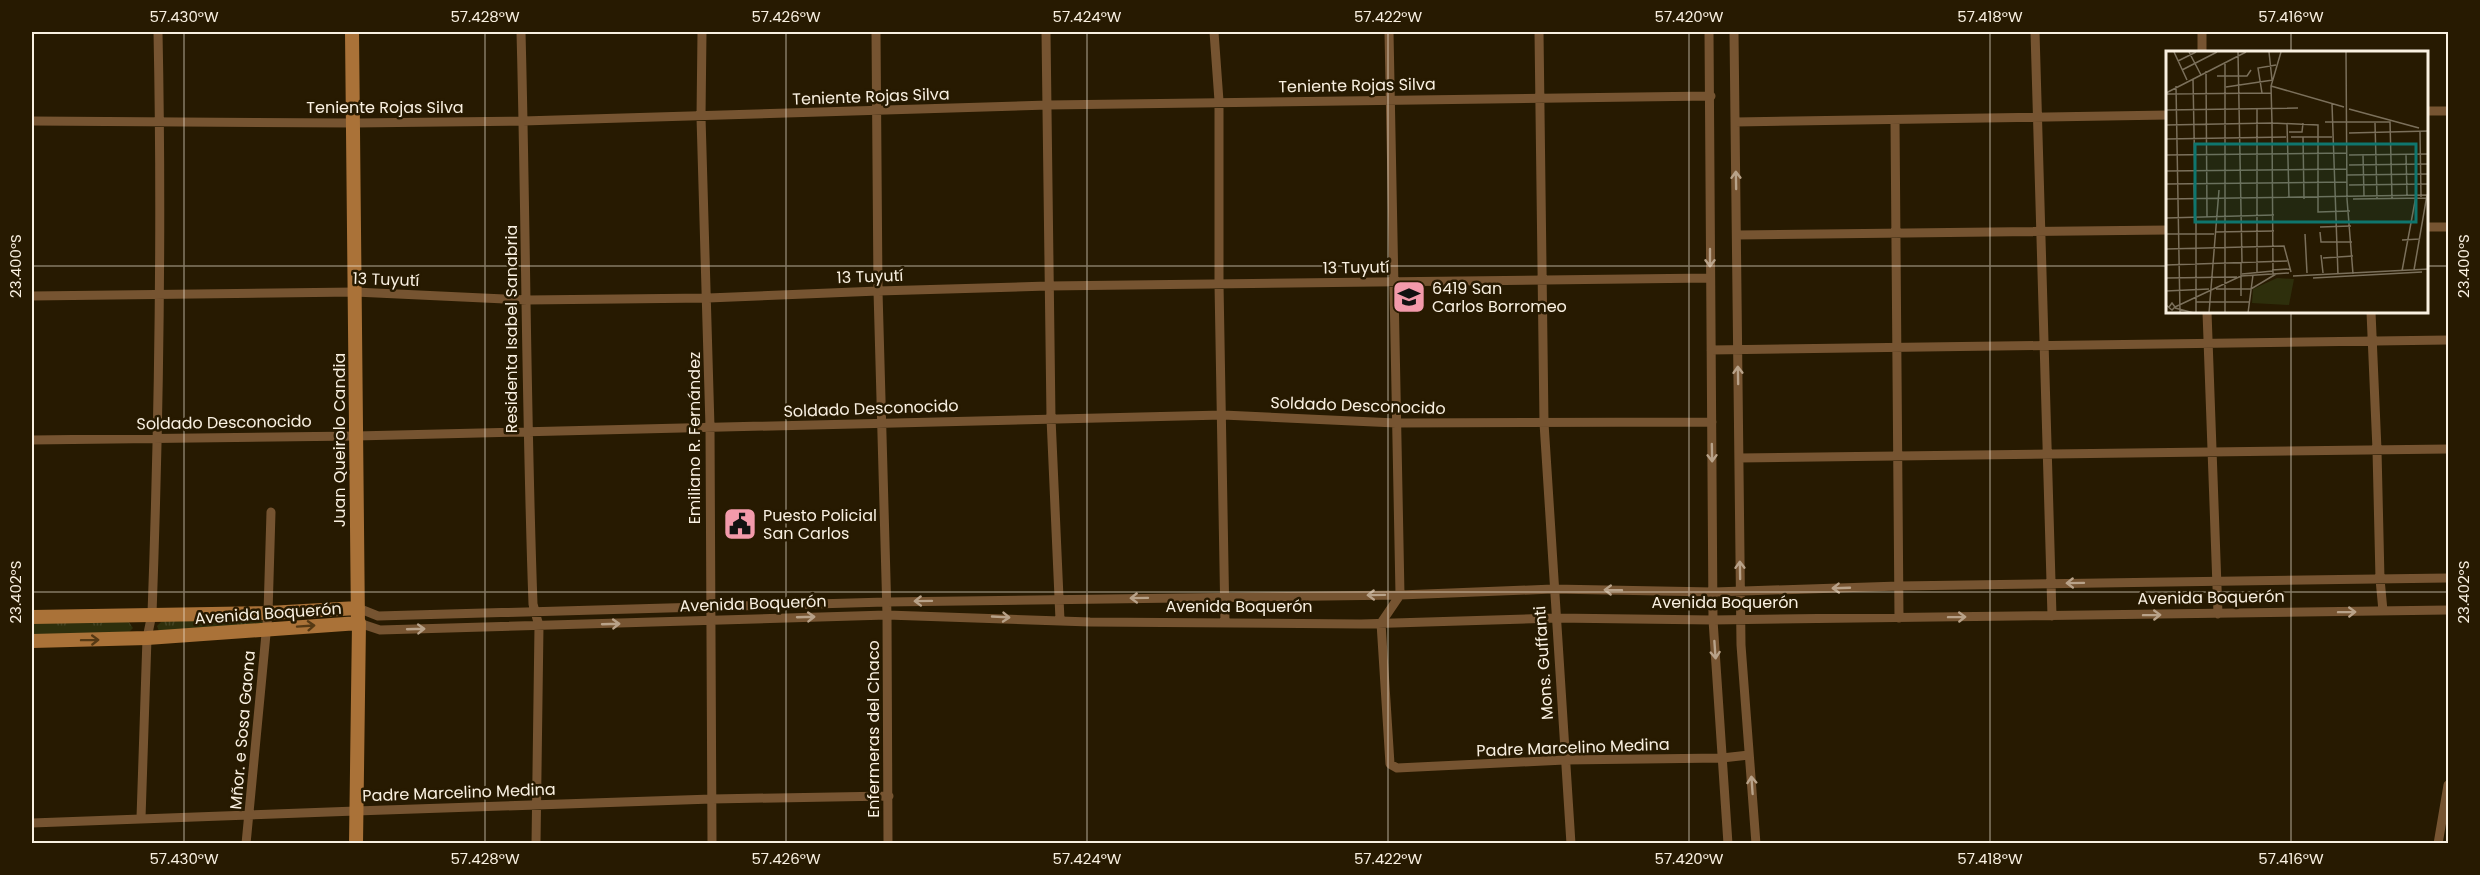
<svg xmlns="http://www.w3.org/2000/svg" width="2480" height="875" font-family="Poppins,sans-serif">
	<style>
		.grass { fill: url(#grass-tufts) }
		.lines { fill: none; stroke-linecap: round; stroke-linejoin: round }
		.street { stroke: #765431; stroke-width: 9 }
		.secondary { stroke: #aa7238; stroke-width: 14 }
		.oneway { stroke: #b8a289 }
		.oneway2 { stroke: #553914 }
		.ticks { fill: none; stroke: #f9f0e1; stroke-width: 1.5; stroke-opacity: 0.45 }
		.labels { text-anchor: middle; stroke-width: 5; stroke-linejoin: round; paint-order: stroke }
		.street-label { font-size: 16px; fill: #f9f0e1; stroke: #271a01 }
		.poi-label { font-size: 16px; fill: #f9f0e1; stroke: #271a01; text-anchor: start }
		.inset-road { fill: none; stroke: #7b705b; stroke-width: 1.5 }
		.view { fill: #0f766e; fill-opacity: 0.15; stroke: #0f766e; stroke-width: 3 }
		.inset-edge { fill: none; stroke: #f9f0e1; stroke-width: 3 }
		.neatline { fill: none; stroke: #f9f0e1; stroke-width: 2 }
		.ticks-label { font-size: 15px; text-anchor: middle; fill: #f9f0e1 }
	</style>
	<defs>
		<pattern id="grass-tufts" width="24" height="20" patternUnits="userSpaceOnUse" patternTransform="scale(1.5)"><rect width="24" height="20" fill="#2e2f0c"/><path d="M3 7l-1-3M5 7V3M7 7l1-3M15 17l-1-3M17 17v-4M19 17l1-3" fill="none" stroke="#434323"/></pattern>
	</defs>
	<rect width="100%" height="100%" fill="#271a01"/>
	<path class="grass" d="M128,621L133,628L128,633L32,636V623Z
		M162,621H262L263,623L159,631L157,626Z"/>
	<g class="lines">
		<path class="street" d="M521,32C526,222 526,413 533,604L539,626L536,844
			M702,32L701,117L710,427L712,844
			M876,32L878,291L887,615L888,844
			M1046,32L1051,418L1060,620
			M1214,32L1219,101V284L1225,623
			M1389,32L1400,595L1381,623L1390,764L1397,768L1565,760L1722,758L1749,755
			M1539,32L1544,423L1571,844
			M1709,32L1713,620L1728,844
			M1734,32L1741,645L1756,844
			M2035,32L2052,616
			M2202,32V52
			M2428,111H2448
			M1895,120L1899,618
			M32,121L354,123L523,121L1048,105L1711,96
			M1735,122L2168,115
			M2428,227H2448
			M1737,235L2168,230
			M32,296L355,292L527,300L708,298L878,291L1048,286L1710,278
			M2207,312L2218,614
			M2371,312L2377,450L2380,579L2383,611
			M1711,350L2448,340
			M32,440L356,436L1223,415L1396,423L1712,422
			M1739,458L2448,449
			M358,608L378,616L886,602L1400,595L1553,589L1714,592L1899,586L2448,578
			M359,623L380,630L887,615L1090,622L1361,624L1555,618L1713,620L2448,610
			M141,818L147,638L152,614C159,420 162,226 158,32
			M32,823L356,811L712,799L889,796
			M246,844L268,613L271,512
			M2438,844L2448,785"/>
		<path class="secondary" d="M352,32L358,625L359,623L356,844
			M32,617L268,613L358,608
			M32,641L147,638L359,623"/>
	</g>
	<defs><path id="oneway-shaft" d="M-6 0H5M1.5-3L5.5 0L1.5 3" fill="none" stroke-width="1.6" stroke-linecap="round" stroke-linejoin="round" transform="scale(1.5)"/></defs>
	<g class="oneway">
		<use href="#oneway-shaft" transform="translate(1736 180) rotate(-91)"/>
		<use href="#oneway-shaft" transform="translate(1710 258) rotate(90)"/>
		<use href="#oneway-shaft" transform="translate(1738 375) rotate(-91)"/>
		<use href="#oneway-shaft" transform="translate(1712 453) rotate(89)"/>
		<use href="#oneway-shaft" transform="translate(1740 570) rotate(-91)"/>
		<use href="#oneway-shaft" transform="translate(2075 583) rotate(179)"/>
		<use href="#oneway-shaft" transform="translate(1841 588) rotate(178)"/>
		<use href="#oneway-shaft" transform="translate(1613 590) rotate(-179)"/>
		<use href="#oneway-shaft" transform="translate(1376 595) rotate(179)"/>
		<use href="#oneway-shaft" transform="translate(1139 598) rotate(179)"/>
		<use href="#oneway-shaft" transform="translate(923 601) rotate(179)"/>
		<use href="#oneway-shaft" transform="translate(2347 612) rotate(-1)"/>
		<use href="#oneway-shaft" transform="translate(2152 615) rotate(-1)"/>
		<use href="#oneway-shaft" transform="translate(806 617) rotate(-2)"/>
		<use href="#oneway-shaft" transform="translate(1001 617) rotate(3)"/>
		<use href="#oneway-shaft" transform="translate(1957 617) rotate(-1)"/>
		<use href="#oneway-shaft" transform="translate(611 624) rotate(-2)"/>
		<use href="#oneway-shaft" transform="translate(416 629) rotate(-2)"/>
		<use href="#oneway-shaft" transform="translate(1715 650) rotate(86)"/>
		<use href="#oneway-shaft" transform="translate(1752 785) rotate(-94)"/>
	</g>
	<g class="oneway2">
		<use href="#oneway-shaft" transform="translate(306 626) rotate(-4)"/>
		<use href="#oneway-shaft" transform="translate(90 640) rotate(-1)"/>
	</g>
	<path class="ticks" d="M184,32V844M485,32V844M786,32V844M1087,32V844M1388,32V844M1689,32V844M1990,32V844M2291,32V52M32,266H2168M2428,266H2448M2291,312V844M32,592H2448"/>
	<defs>
		<symbol id="school-square" viewBox="-11 -11 22 22"><rect x="-9" y="-9" width="18" height="18" rx="4" fill="#f39aab" stroke="#271a01"/><path d="M0-5L7-2L0 1L-7-2ZM-4 1L0 2.5L4 1V4Q0 6-4 4Z" fill="#111"/></symbol>
		<symbol id="civic-square" viewBox="-11 -11 22 22"><rect x="-9" y="-9" width="18" height="18" rx="4" fill="#f39aab" stroke="#271a01"/><path d="M-.6-6.5H3V-4.5H.6V-3L4-1V1h2V6H-6V1h2V-1L-.6-3ZM-1.2 2.5V6h2.4V2.5Z" fill="#111"/></symbol>
	</defs>
	<g fill-rule="evenodd">
		<use href="#school-square" x="1390" y="278" width="38" height="38"/>
		<use href="#civic-square" x="721" y="505" width="38" height="38"/>
	</g>
	<g class="labels">
		<g class="street-label">
			<text transform="translate(1357 85) rotate(-1)" y="6">Teniente Rojas Silva</text>
			<text transform="translate(871 96) rotate(-2)" y="6">Teniente Rojas Silva</text>
			<text x="385" y="113">Teniente Rojas Silva</text>
			<text transform="translate(1356 267) rotate(-1)" y="6">13 Tuyutí</text>
			<text transform="translate(870 276) rotate(-2)" y="6">13 Tuyutí</text>
			<text transform="translate(386 279) rotate(2)" y="6">13 Tuyutí</text>
			<text transform="translate(511 329) rotate(-90)" y="6">Residenta Isabel Sanabria</text>
			<text transform="translate(1358 405) rotate(2)" y="6">Soldado Desconocido</text>
			<text transform="translate(871 408) rotate(-2)" y="6">Soldado Desconocido</text>
			<text transform="translate(224 422) rotate(-1)" y="6">Soldado Desconocido</text>
			<text transform="translate(694 438) rotate(-90)" y="6">Emiliano R. Fernández</text>
			<text transform="translate(339 440) rotate(-90)" y="6">Juan Queirolo Candia</text>
			<text transform="translate(2211 597) rotate(-1)" y="6">Avenida Boquerón</text>
			<text x="1725" y="608">Avenida Boquerón</text>
			<text transform="translate(753 603) rotate(-2)" y="6">Avenida Boquerón</text>
			<text x="1239" y="612">Avenida Boquerón</text>
			<text transform="translate(268 613) rotate(-4)" y="6">Avenida Boquerón</text>
			<text transform="translate(1543 663) rotate(-94)" y="6">Mons. Guffanti</text>
			<text transform="translate(873 729) rotate(-90)" y="6">Enfermeras del Chaco</text>
			<text transform="translate(242 730) rotate(-85)" y="6">Mñor. e Sosa Gaona</text>
			<text transform="translate(1573 747) rotate(-2)" y="6">Padre Marcelino Medina</text>
			<text transform="translate(459 792) rotate(-2)" y="6">Padre Marcelino Medina</text>
		</g>
		<g class="poi-label">
			<text x="1432" y="294">6419 San<tspan x="1432" dy="18">Carlos Borromeo</tspan></text>
			<text x="763" y="521">Puesto Policial<tspan x="763" dy="18">San Carlos</tspan></text>
		</g>
	</g>
	<g transform="translate(2166 51)">
		<rect width="262" height="262" fill="#271a01"/>
		<path d="M111,227L128,228L123,254L86,252L87,238Z" fill="#2e2f0c"/>
		<path class="inset-road" d="M8,1L21,29M23,1L35,24M72,1L76,211M103,1L106,29M115,1L105,35L106,72L152,74V161L184,160M180,1L181,148L187,223M12,10L30,1M16,19L51,1M40,20L41,166M51,25H81L85,19M27,28L29,132M10,35L14,262M105,35L178,56M60,36L107,29M0,42L80,1M96,42L92,17L110,14M1,43L105,42M166,53L172,224M183,58L253,77M0,59L132,57M159,71H224L226,147M121,72L123,147M209,72L211,147M0,74L106,72L107,223M123,81H136L137,72M254,81L255,146M183,82L263,80M125,86H166M137,86L138,148M0,88L120,86M210,93H233M240,103L241,144M0,104L181,102M183,104L263,103M197,104L198,145M183,114L263,113M0,120L181,118M181,124L263,123M28,132L29,166M0,133L181,131M183,134L263,133M0,148L261,144L248,219M187,148L261,147M0,167L108,164M154,176L185,175M49,181L108,180M154,181L155,191H186M0,183H48M139,183L141,222M236,189L254,188M0,198L118,195L125,221M155,204L157,222M157,207L187,205M75,212V245M0,214L121,210M106,219L124,218M236,220L250,145M91,222V57M76,223L107,220M127,225L263,218M0,227L71,226M147,227L256,221M50,238H85L110,223M0,240L43,238M30,251H84M0,254L6,259L9,256L6,252L3,256M9,256L75,225L123,222M9,257L28,262M30,262V167M43,262L53,139M59,262V11M82,262L87,224"/>
		<path class="view" d="M29,93H250V171H29Z"/>
		<rect width="262" height="262" class="inset-edge"/>
	</g>
	<rect width="2480" height="875" fill="none" stroke="#271a01" stroke-width="66"/>
	<rect x="33" y="33" width="2414" height="809" class="neatline"/>
	<g class="ticks-label">
		<text x="184" y="22">57.430°W</text>
		<text x="485" y="22">57.428°W</text>
		<text x="786" y="22">57.426°W</text>
		<text x="1087" y="22">57.424°W</text>
		<text x="1388" y="22">57.422°W</text>
		<text x="1689" y="22">57.420°W</text>
		<text x="1990" y="22">57.418°W</text>
		<text x="2291" y="22">57.416°W</text>
		<text transform="translate(16 266) rotate(-90)" y="5">23.400°S</text>
		<text transform="translate(2464 266) rotate(-90)" y="5">23.400°S</text>
		<text transform="translate(16 592) rotate(-90)" y="5">23.402°S</text>
		<text transform="translate(2464 592) rotate(-90)" y="5">23.402°S</text>
		<text x="184" y="864">57.430°W</text>
		<text x="485" y="864">57.428°W</text>
		<text x="786" y="864">57.426°W</text>
		<text x="1087" y="864">57.424°W</text>
		<text x="1388" y="864">57.422°W</text>
		<text x="1689" y="864">57.420°W</text>
		<text x="1990" y="864">57.418°W</text>
		<text x="2291" y="864">57.416°W</text>
	</g>
</svg>
